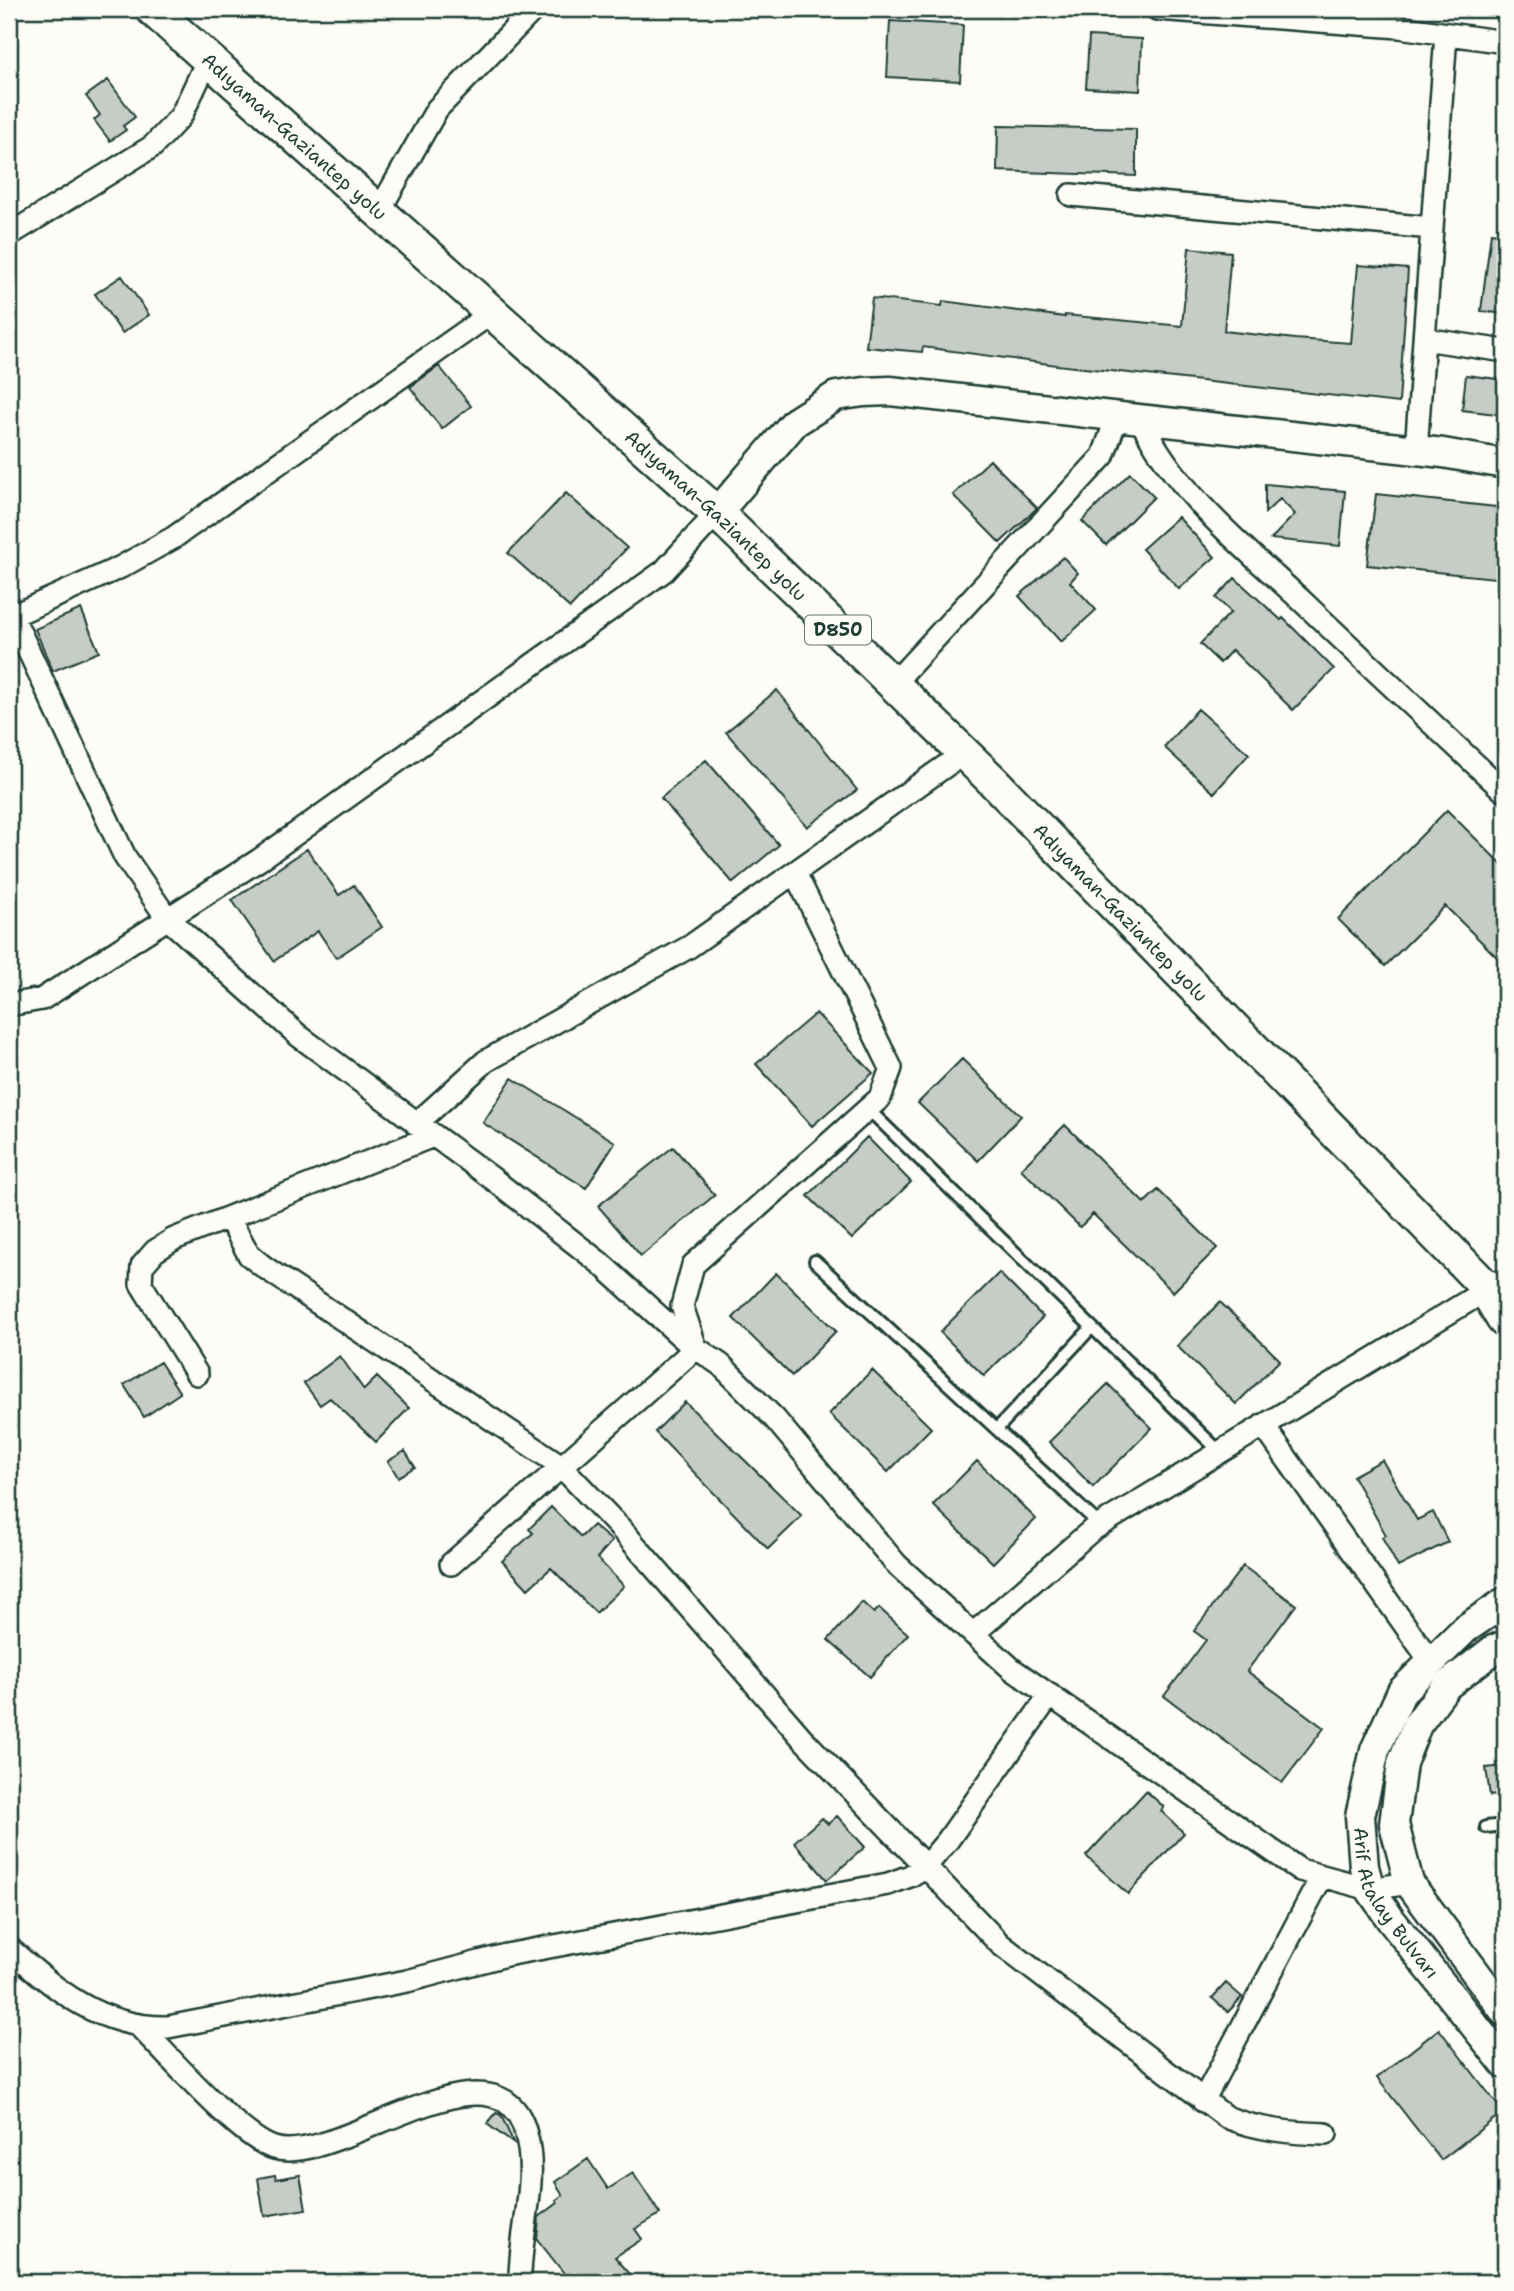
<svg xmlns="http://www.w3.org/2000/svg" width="1514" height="2291" font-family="'Shantell Sans',sans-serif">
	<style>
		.building { fill: #c6cdc7; stroke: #1f3d34; stroke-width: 2 }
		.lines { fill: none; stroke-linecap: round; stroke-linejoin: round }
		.lane-casing { stroke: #1f3d34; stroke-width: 16 }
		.street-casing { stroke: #1f3d34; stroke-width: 26 }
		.secondary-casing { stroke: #1f3d34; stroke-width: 33 }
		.primary-casing { stroke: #1f3d34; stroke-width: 37 }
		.highway-casing { stroke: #1f3d34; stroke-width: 42 }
		.lane { stroke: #fdfcf7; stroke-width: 10 }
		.street { stroke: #fdfcf7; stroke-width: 21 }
		.secondary { stroke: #fdfcf7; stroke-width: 28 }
		.primary { stroke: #fdfcf7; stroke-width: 32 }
		.highway { stroke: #fdfcf7; stroke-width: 37 }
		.labels { text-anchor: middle; stroke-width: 6; stroke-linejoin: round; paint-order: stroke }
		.shield { fill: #fdfcf7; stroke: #62766e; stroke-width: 2 }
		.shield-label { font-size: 18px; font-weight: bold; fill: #1f3d34 }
		.street-label { font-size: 19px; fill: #1f3d34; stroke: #fdfcf7 }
	</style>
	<rect width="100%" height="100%" fill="#fdfcf7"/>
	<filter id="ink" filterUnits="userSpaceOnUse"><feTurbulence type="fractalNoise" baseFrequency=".0143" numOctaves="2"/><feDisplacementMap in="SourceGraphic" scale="14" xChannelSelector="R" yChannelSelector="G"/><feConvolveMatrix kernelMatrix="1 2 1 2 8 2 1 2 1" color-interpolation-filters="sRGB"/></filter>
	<g filter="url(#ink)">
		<path class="building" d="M890,21L963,25L960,81L887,77Z
			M1089,36L1142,39L1140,91L1086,88Z
			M108,80L135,117L123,126L126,130L110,141L94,120L100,115L86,96Z
			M998,126L1136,129V176L997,171Z
			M1491,233L1505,235V314L1481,311Z
			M1189,248L1231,252L1224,331L1295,339L1351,343L1358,265L1408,269L1399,403L1057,365L923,347L922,352L866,347L872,298L942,306L943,301L1065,317V315L1182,326Z
			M122,276L149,315L122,333L95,294Z
			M439,366L471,406L442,429L410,387Z
			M1466,375L1505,380V415L1462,410Z
			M990,460L1037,508L1000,543L953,495Z
			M1130,473L1154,497L1106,545L1082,521Z
			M1265,484L1345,491L1340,546L1271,539L1295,514L1280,499L1265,513Z
			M566,493L627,548L570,608L508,553Z
			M1376,494L1505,508V579L1367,565Z
			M1178,517L1215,557L1179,589L1142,549Z
			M1063,557L1078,573L1070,582L1096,610L1061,642L1019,596Z
			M1235,578L1281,620L1283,618L1334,669L1293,710L1232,650L1220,663L1200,644L1231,612L1216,598Z
			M81,609L99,652L53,671L35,629Z
			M777,690L857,790L807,827L726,732Z
			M1198,709L1249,754L1214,793L1164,747Z
			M706,760L779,845L733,883L661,798Z
			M1447,810L1505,868V965L1445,906L1385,966L1338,919Z
			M307,849L339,895L354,885L382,927L336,958L318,931L274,961L232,900Z
			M816,1013L873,1073L812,1126L756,1064Z
			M962,1059L1021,1116L978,1161L918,1103Z
			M512,1078L615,1142L586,1188L483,1123Z
			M1065,1125L1144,1203L1158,1190L1217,1248L1173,1292L1093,1214L1080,1227L1021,1169Z
			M867,1137L911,1182L852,1239L808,1196Z
			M673,1147L715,1195L641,1256L598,1206Z
			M776,1273L836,1331L792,1376L733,1318Z
			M999,1273L1043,1317L984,1376L940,1332Z
			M1220,1302L1280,1360L1236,1404L1177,1346Z
			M340,1356L364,1390L377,1377L409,1408L376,1442L330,1398L320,1405L304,1383Z
			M160,1362L180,1393L144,1417L124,1385Z
			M872,1370L931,1428L888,1472L829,1414Z
			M1108,1384L1152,1428L1093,1487L1049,1442Z
			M685,1402L802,1516L768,1549L655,1432Z
			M405,1451L415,1467L398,1477L388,1461Z
			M1382,1460L1417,1520L1433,1512L1448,1542L1398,1567L1382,1537L1386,1535L1353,1476Z
			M977,1461L1036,1519L993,1563L933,1505Z
			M551,1507L581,1537L593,1525L612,1541L597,1558L624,1586L596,1613L551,1568L528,1589L502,1561L533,1533L529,1529Z
			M1243,1566L1296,1605L1247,1671L1324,1728L1282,1783L1164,1696L1206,1640L1194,1631Z
			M862,1602L874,1613L879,1608L908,1634L870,1677L828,1640Z
			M1505,1766V1794L1490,1796L1486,1768Z
			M1146,1791L1164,1807L1161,1811L1184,1833L1128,1894L1086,1856Z
			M837,1816L865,1847L827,1880L794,1842L822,1818L828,1824Z
			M1226,1983L1242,1997L1228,2012L1212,1998Z
			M1439,2029L1503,2112L1441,2160L1377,2078Z
			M496,2113L501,2115L514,2144L487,2124Z
			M588,2159L608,2189L633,2173L660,2214L635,2229L642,2239L615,2257L637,2282H571L537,2239L539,2217L558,2203L556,2200L563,2195L555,2182Z
			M275,2175L276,2179L300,2175L306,2209L264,2216L258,2178Z"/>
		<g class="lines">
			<defs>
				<path id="lane" d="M868,1109L1219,1451
					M815,1261L1100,1525
					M997,1429L1092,1327
					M1486,1827L1505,1825"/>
				<path id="street" d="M1157,9L1399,27L1505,42
					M1071,195L1432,228
					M379,211L437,109L534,9
					M9,235L153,146L181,116L208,59
					M1424,339L1505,351
					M1141,420C1176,493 1244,547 1303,602C1370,666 1438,729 1505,792
					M1416,451L1446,34
					M9,609L125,857L167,918L299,1036L493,1179L600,1263L686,1341L721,1365L775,1419L897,1565L1012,1669L1300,1870L1370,1889L1409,1883
					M12,616L121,567L173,538L493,312
					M893,684L1103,456L1117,417
					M9,1005L42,999L259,860L664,571L717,513
					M416,1124L486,1061L689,947L964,753
					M229,1218L249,1255L264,1267L560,1465L622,1530L802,1738L1000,1944L1226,2117C1259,2130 1291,2133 1326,2134
					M197,1374L141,1284L142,1266L155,1251L174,1239L433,1136
					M1263,1425L1431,1662
					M451,1564L696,1348L682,1306L693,1265L880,1098L891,1068L795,873
					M973,1634L1092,1530L1488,1289
					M9,1948C57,1991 100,2028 168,2027L407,1981L506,1955L888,1884L910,1876L926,1866L948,1840L1050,1695
					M140,2027C168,2055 240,2138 274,2148C337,2168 499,2028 526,2134C539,2181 519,2234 520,2282
					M1203,2101L1322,1876"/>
				<g id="secondary">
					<path d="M717,513L795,422L836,396L864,392L890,391L1443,453L1505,464"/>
					<path id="s1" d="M1505,1602L1465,1629L1402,1691L1375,1750L1360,1816L1364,1867L1370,1889L1391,1920L1505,2064"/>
					<path d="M1505,1645L1493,1650L1446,1686L1417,1725L1402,1763L1394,1824L1409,1883L1505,2012"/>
				</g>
				<g id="primary">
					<path id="s2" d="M152,9L717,513L993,781L1488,1289"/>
				</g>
				<path id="highway" d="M1488,1289L1505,1318"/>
			</defs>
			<use href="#lane" class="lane-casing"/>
			<use href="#street" class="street-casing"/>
			<use href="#secondary" class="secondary-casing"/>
			<use href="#primary" class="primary-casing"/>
			<use href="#highway" class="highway-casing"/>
			<use href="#lane" class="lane"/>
			<use href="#street" class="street"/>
			<use href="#secondary" class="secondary"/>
			<use href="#primary" class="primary"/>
			<use href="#highway" class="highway"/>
		</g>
	</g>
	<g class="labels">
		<rect class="shield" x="805" y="615.5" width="66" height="29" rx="5"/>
		<g class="shield-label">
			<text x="838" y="636">D850</text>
		</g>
		<g class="street-label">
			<text dy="7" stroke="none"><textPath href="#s2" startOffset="191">Adıyaman-Gaziantep yolu</textPath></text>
			<text dy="7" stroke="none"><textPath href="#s2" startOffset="758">Adıyaman-Gaziantep yolu</textPath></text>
			<text dy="7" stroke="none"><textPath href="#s2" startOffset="1325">Adıyaman-Gaziantep yolu</textPath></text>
			<text dy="7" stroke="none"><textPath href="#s1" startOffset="366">Arif Atalay Bulvarı</textPath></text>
		</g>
	</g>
	<rect width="1514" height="2291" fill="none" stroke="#fdfcf7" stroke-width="35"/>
	<rect x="18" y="18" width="1479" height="2256" fill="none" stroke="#1f3d34" stroke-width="2.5" filter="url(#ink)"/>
</svg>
